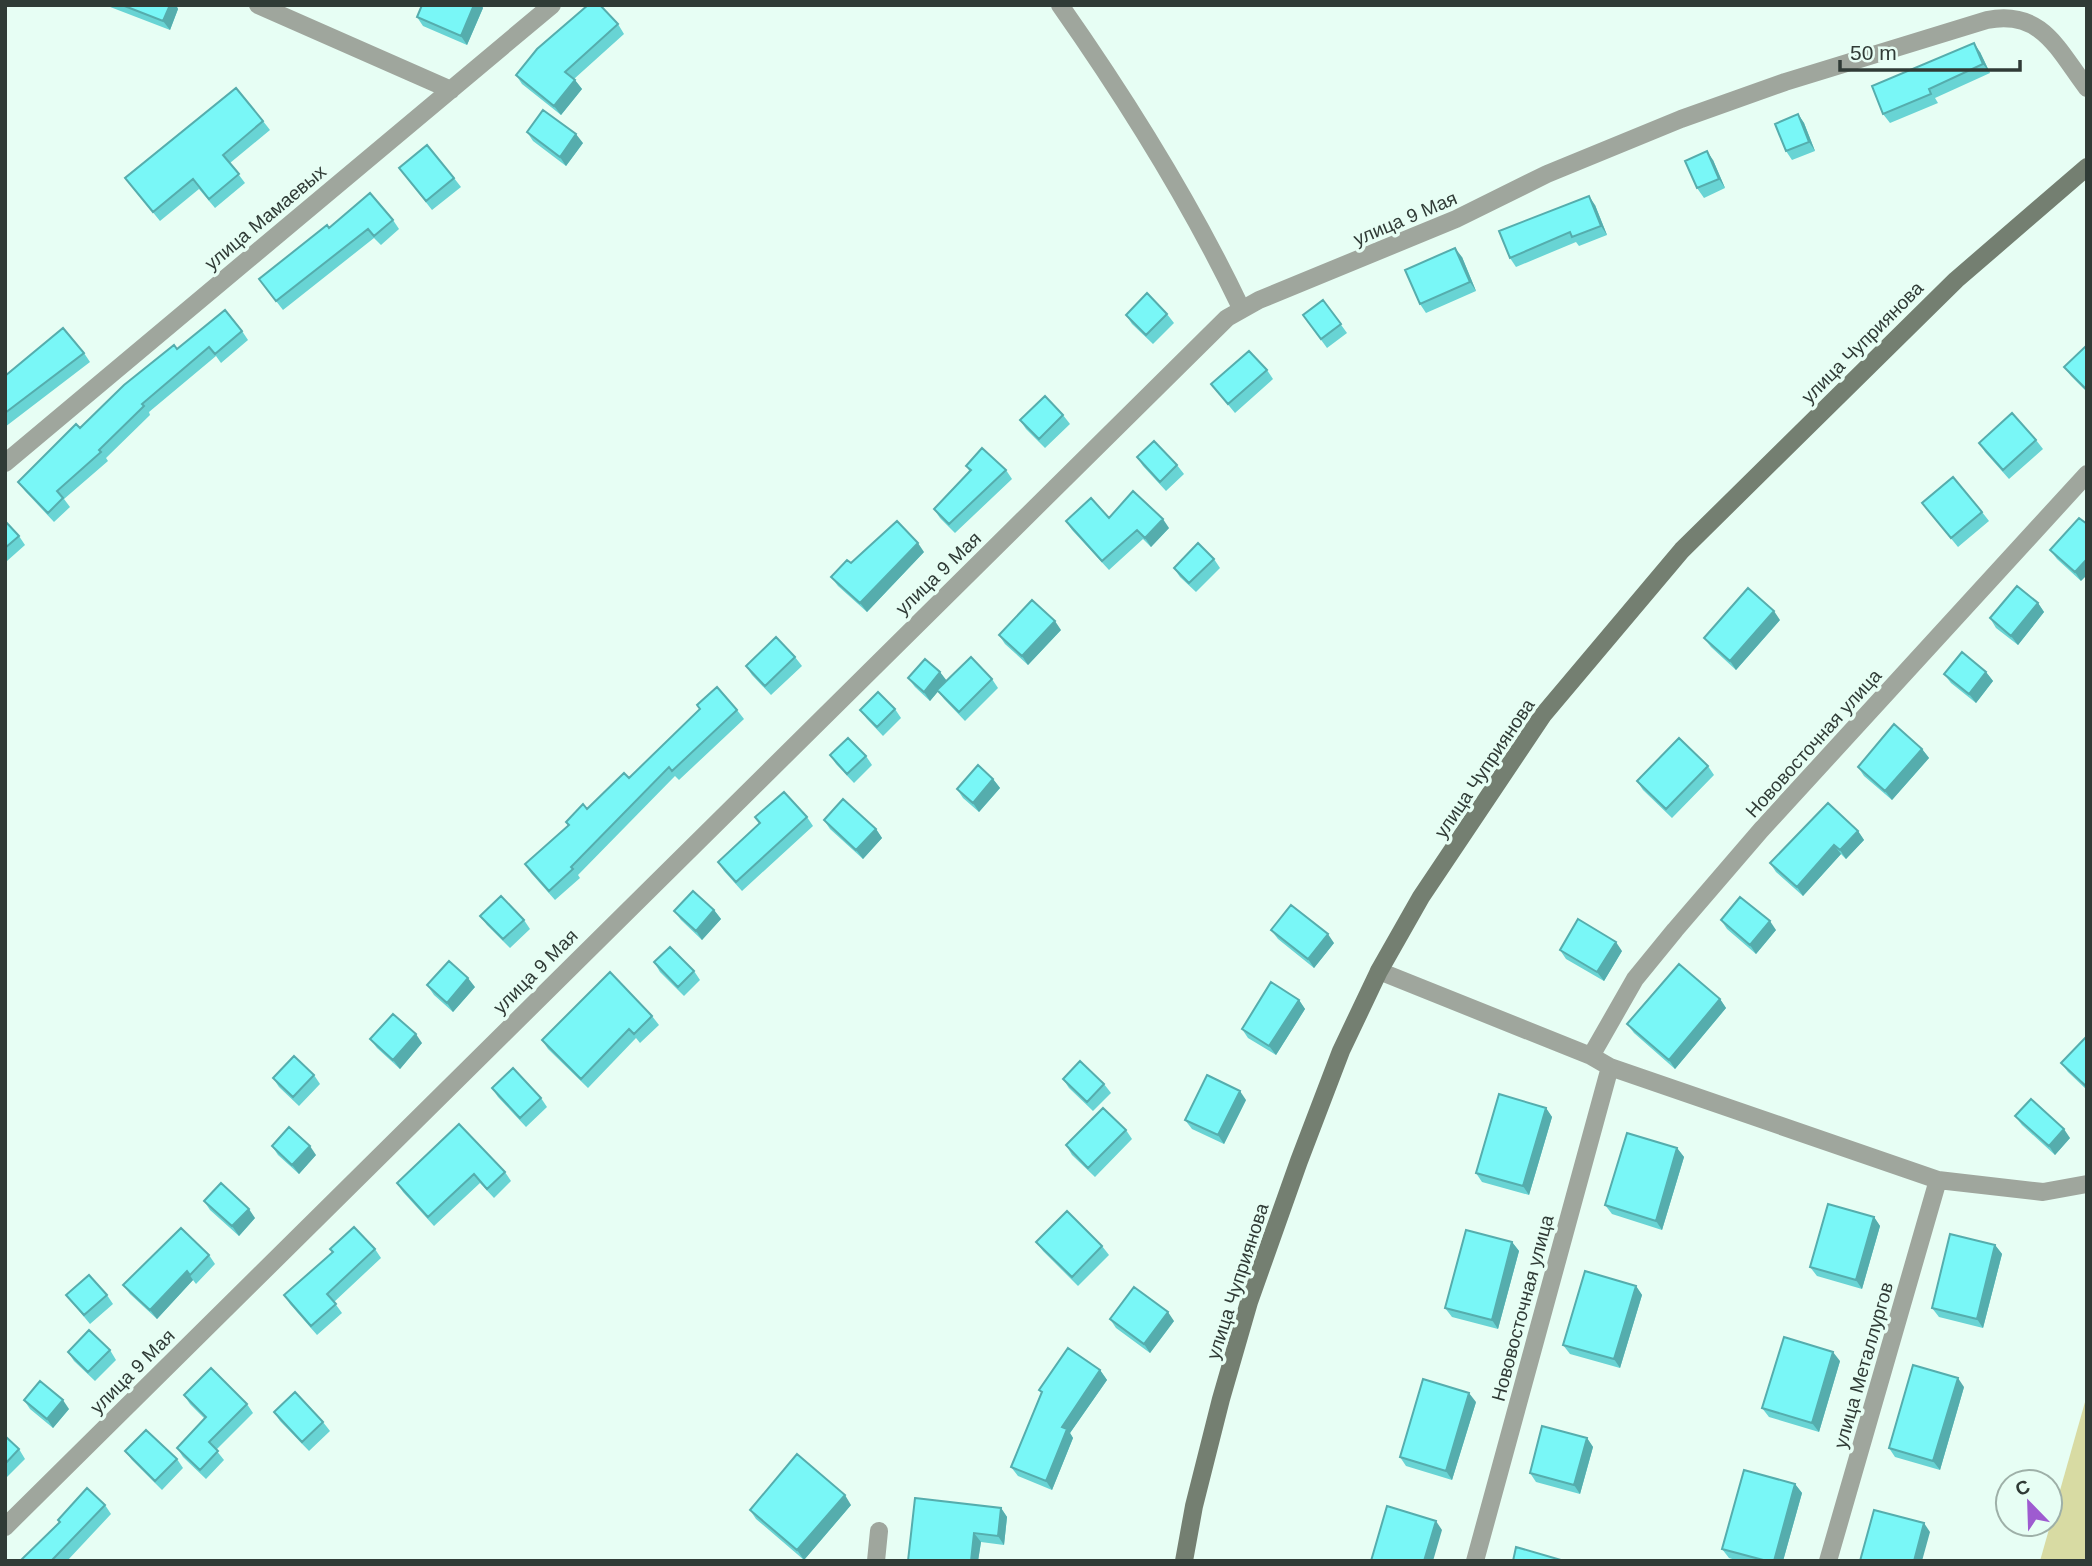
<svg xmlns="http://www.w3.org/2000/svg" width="2092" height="1566" font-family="Helvetica,sans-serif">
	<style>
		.green { fill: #d8dba3 }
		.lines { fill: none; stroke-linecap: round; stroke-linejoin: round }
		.street { stroke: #9fa69d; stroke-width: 18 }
		.secondary { stroke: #747f71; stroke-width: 18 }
		.wall { fill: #68d4d4 }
		.shaded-wall { fill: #55adad }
		.building { fill: #79f7f7; stroke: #55adad; stroke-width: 2 }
		.labels { text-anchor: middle; stroke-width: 7; stroke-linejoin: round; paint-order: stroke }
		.street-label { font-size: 19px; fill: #303b36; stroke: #e7fef4 }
	</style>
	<rect width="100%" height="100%" fill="#e7fef4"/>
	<path class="green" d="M2087,1395V1561H2040Z"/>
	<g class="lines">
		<path class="street" d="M258,5L451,90
			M1060,5C1128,102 1190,201 1241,308
			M5,463L552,5
			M1379,971L1591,1056L1610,1067L1938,1180L2043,1192L2087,1184
			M1591,1056L1635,979L1675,930L1761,830L2087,474
			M5,1527L1227,318L1259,300L1456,219L1547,174L1681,119L1785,82L1987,20C2042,9 2058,50 2087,88
			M876,1561L879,1531
			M1475,1561L1610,1067
			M1828,1561L1938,1180"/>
		<path class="secondary" d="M1184,1561L1194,1506L1221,1399L1249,1302L1299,1161L1341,1051L1379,971L1421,897L1543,715L1682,550L1956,280L2087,167"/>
	</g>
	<path class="wall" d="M105,5H176L178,9L170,30Z
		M483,8L467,45L423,26L417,17Z
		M618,24L624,34L574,79L582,89L561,115L522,84L516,75Z
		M1980,52L1990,73L1935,98L1938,103L1890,123L1883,114Z
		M1798,114L1804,123L1815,151L1792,160L1786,151Z
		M263,121L270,130L230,163L245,183L215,208L199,189L160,221L125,178Z
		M527,132L583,143L566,166L533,141Z
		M1713,160L1725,188L1704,198L1697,188Z
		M399,168L454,178L461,187L432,210Z
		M1595,205L1607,235L1579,246L1576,242L1516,267L1510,258Z
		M393,220L399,229L381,245L374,238L283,310L259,279L329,228Z
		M1462,257L1476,291L1426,313L1420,304Z
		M1323,300L1347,333L1327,348L1303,315Z
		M1167,314L1174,323L1153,344L1132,324L1126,315Z
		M242,331L248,340L221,363L216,356L149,412L150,415L106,458L108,461L64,499L70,507L54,522L25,491L18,482L80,428L177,349Z
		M2087,345V392L2071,376L2064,367Z
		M84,353L90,362L5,427V376Z
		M1267,370L1273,379L1235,413L1211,384Z
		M1063,415L1070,424L1045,448L1026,429L1020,420Z
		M2036,440L2043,449L2009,479L1985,452L1979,443Z
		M1137,457L1177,465L1184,474L1166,491L1143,466Z
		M966,466L1006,470L1012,479L955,533L940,518L934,509L970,472Z
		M1922,503L1982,512L1989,521L1958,547Z
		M1109,518L1169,528L1151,547L1143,539L1109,570L1072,530L1066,521Z
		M2079,518L2081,581L2057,559L2050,550Z
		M5,521L19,536L25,545L7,561L5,560Z
		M924,552L867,612L838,586L831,577L851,563Z
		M1214,559L1220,568L1196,592L1180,577L1174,568Z
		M2038,603L2044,612L2018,645L1996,628L1990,618Z
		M1780,620L1736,670L1711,647L1704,638Z
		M1061,630L1028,665L1005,644L999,635Z
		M795,657L802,666L771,695L752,675L746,666Z
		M940,672L946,681L992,679L998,688L965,721L944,699L938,691L930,701L915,687L908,678Z
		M1986,672L1993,681L1976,703L1951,683L1944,674Z
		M697,705L737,710L744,719L679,780L675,776L578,875L580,878L555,900L531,873L525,864L568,826L566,822L587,809L629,778L700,709Z
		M895,709L901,718L883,736L867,719L860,710Z
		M1922,749L1929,758L1892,800L1864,776L1858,767Z
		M830,755L866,756L872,765L854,783L836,764Z
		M1708,766L1714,775L1672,818L1643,790L1637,781Z
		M993,779L1000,788L979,812L963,798L957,789Z
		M755,817H807L813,826L742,891L724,871L718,862L760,824Z
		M824,820L876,829L882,838L863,859L830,829Z
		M1858,831L1864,840L1846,859L1841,854L1803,896L1776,872L1770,863Z
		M714,910L721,919L702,940L681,920L674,911Z
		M480,916L524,920L530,929L510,948L487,925Z
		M1721,920L1776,930L1756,954L1727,929Z
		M1271,930L1334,943L1314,968L1278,939Z
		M1560,950L1622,951L1604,981L1566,959Z
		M654,962L694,971L700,980L684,996L660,972Z
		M427,985L475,987L453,1012L434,995Z
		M1720,999L1726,1008L1675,1069L1634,1033L1627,1024Z
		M1299,1000L1305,1009L1276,1055L1248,1038L1242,1029Z
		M652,1016L659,1025L640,1043L636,1038L588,1088L548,1049L542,1040Z
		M2087,1036V1090L2068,1072L2061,1063Z
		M370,1039L422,1043L400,1069L377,1048Z
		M314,1075L320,1084L299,1106L279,1087L273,1078Z
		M1063,1079L1104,1084L1111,1093L1093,1111L1069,1088Z
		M492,1088L541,1098L547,1107L526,1127L498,1097Z
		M1246,1100L1224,1144L1192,1129L1185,1120Z
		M1546,1108L1552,1117L1529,1195L1482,1182L1476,1173Z
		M2015,1116L2070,1138L2055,1155L2022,1125Z
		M459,1124L505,1172L511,1181L494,1198L480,1183L434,1226L403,1192L397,1183Z
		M1126,1130L1132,1139L1095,1177L1072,1155L1066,1145Z
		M272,1146L316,1155L299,1174L278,1155Z
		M1677,1148L1684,1157L1662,1230L1612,1214L1605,1205Z
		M204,1201L255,1218L239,1236L210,1210Z
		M1874,1217L1880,1226L1862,1289L1817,1276L1810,1267Z
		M1036,1242L1102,1246L1109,1255L1078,1286L1043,1251Z
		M1512,1242L1519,1251L1498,1329L1452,1317L1445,1308Z
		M1995,1245L2002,1254L1983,1328L1939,1317L1932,1308Z
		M375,1249L381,1258L334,1302L342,1313L317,1335L290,1304L284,1295Z
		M209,1255L215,1264L196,1284L193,1280L157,1319L130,1294L123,1285Z
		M1636,1286L1642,1295L1620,1368L1570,1354L1563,1345Z
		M66,1295H107L113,1304L90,1324Z
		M1110,1319L1174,1321L1150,1353L1116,1328Z
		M110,1350L116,1360L95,1381L74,1361L68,1352Z
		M1840,1361L1819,1432L1769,1417L1762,1408Z
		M1100,1370L1107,1380L1070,1433L1073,1438L1052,1490L1018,1476L1011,1467L1041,1393L1039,1390Z
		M1964,1387L1940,1470L1895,1457L1889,1448Z
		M184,1395L247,1404L253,1413L216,1450L224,1460L206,1479L183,1457L177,1448L205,1419L190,1404Z
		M24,1400L69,1409L53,1428L30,1409Z
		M1476,1402L1452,1480L1406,1466L1400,1457Z
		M274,1412L323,1422L330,1431L309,1451L280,1421Z
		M5,1436L19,1449L25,1459L5,1479Z
		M1587,1438L1593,1447L1580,1494L1536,1482L1530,1473Z
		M125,1451L177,1459L183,1468L162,1490L132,1460Z
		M1795,1484L1802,1493L1783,1561H1739L1729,1558L1722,1549Z
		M105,1505L111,1514L67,1561H20L60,1523L58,1520Z
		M851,1505L804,1560L756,1519L750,1510Z
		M1001,1508L1007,1517L1004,1545L981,1542L978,1561H908Z"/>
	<path class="shaded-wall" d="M170,5H176L178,9L170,30L163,21Z
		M474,5H482L483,8L467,45L461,36Z
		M1974,43L1980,52L1990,73L1983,64Z
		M575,80L582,89L561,115L554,106Z
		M1798,114L1804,123L1815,151L1809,142Z
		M576,134L583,143L566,166L560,157Z
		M1707,151L1713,160L1725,188L1719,179Z
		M1589,196L1595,205L1607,235L1601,226Z
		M1455,248L1462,257L1476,291L1470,282Z
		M1163,519L1169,528L1151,547L1145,538Z
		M918,543L924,552L867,612L860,603Z
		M2087,559V575L2081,581L2075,572Z
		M2038,603L2044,612L2018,645L2011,636Z
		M1774,611L1780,620L1736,670L1730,661Z
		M1055,621L1061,630L1028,665L1022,656Z
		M940,672L947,681L930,701L924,692Z
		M1986,672L1993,681L1976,703L1969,694Z
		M1922,749L1929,758L1892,800L1885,791Z
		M993,779L1000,788L979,812L973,803Z
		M876,829L882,838L863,859L856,850Z
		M1858,831L1864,840L1846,859L1840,850Z
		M1834,845L1841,854L1803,896L1797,887Z
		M714,910L721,919L702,940L696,931Z
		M1770,921L1776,930L1756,954L1750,945Z
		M1328,934L1334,943L1314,968L1308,959Z
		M1616,942L1622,951L1604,981L1597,972Z
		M468,978L475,987L453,1012L447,1003Z
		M1720,999L1726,1008L1675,1069L1669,1060Z
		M1299,1000L1305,1009L1276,1055L1269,1046Z
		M416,1034L422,1043L400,1069L393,1060Z
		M1240,1091L1246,1100L1224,1144L1218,1135Z
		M1546,1108L1552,1117L1529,1195L1523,1186Z
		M2064,1129L2070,1138L2055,1155L2049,1146Z
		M310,1146L316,1155L299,1174L292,1165Z
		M1677,1148L1684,1157L1662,1230L1656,1221Z
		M249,1209L255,1218L239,1236L232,1226Z
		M1874,1217L1880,1226L1862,1289L1856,1280Z
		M1512,1242L1519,1251L1498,1329L1492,1320Z
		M1995,1245L2002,1254L1983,1328L1977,1319Z
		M187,1271L193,1280L157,1319L150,1310Z
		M1636,1286L1642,1295L1620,1368L1614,1359Z
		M1168,1312L1174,1321L1150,1353L1144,1344Z
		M1833,1352L1840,1361L1819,1432L1812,1423Z
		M1100,1370L1107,1380L1070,1433L1073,1438L1052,1490L1046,1481L1062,1427Z
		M1958,1378L1964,1387L1940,1470L1933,1461Z
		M1469,1393L1476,1402L1452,1480L1446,1471Z
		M63,1400L69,1409L53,1428L47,1419Z
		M1587,1438L1593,1447L1580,1494L1574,1485Z
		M1795,1484L1802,1493L1783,1561H1774Z
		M845,1495L851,1505L804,1560L797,1550Z
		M1001,1508L1007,1517L1004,1545L998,1536Z
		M1436,1521L1442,1530L1433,1561H1424Z
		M1924,1523L1930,1532L1922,1561H1914Z
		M974,1533L981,1542L978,1561H971Z"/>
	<path class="building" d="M122,5H170L163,21Z
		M422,5H474L461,36L417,17Z
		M588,5H600L618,24L565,72L575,80L554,106L516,75L537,49Z
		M1974,43L1983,64L1929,89L1931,94L1883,114L1872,86Z
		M236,88L263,121L223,155L239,174L209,199L193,179L153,212L125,178Z
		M543,110L576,134L560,157L527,132Z
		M1798,114L1809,142L1786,151L1775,124Z
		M427,145L454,178L426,201L399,168Z
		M1707,151L1719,179L1697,188L1685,161Z
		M370,193L393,220L374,236L368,229L276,301L259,279L327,225L329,228Z
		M1589,196L1601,226L1572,237L1570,232L1510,258L1499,231Z
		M1455,248L1470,282L1420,304L1405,270Z
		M1147,293L1167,314L1146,335L1126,315Z
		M1323,300L1341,324L1321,339L1303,315Z
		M225,310L242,331L215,354L209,347L142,404L144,406L99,450L101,452L57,491L63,498L48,513L18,482L76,424L80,428L124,385L174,345L177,349Z
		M63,328L84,353L5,413V376Z
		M2087,345V390L2064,367Z
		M1249,351L1267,370L1228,404L1211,384Z
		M1045,396L1063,415L1039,439L1020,420Z
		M2012,413L2036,440L2003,470L1979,443Z
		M1154,441L1177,465L1160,482L1137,457Z
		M982,448L1006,470L949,524L934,509L971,470L966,466Z
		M1953,477L1982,512L1951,538L1922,503Z
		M1133,491L1163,519L1145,538L1137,530L1102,561L1066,521L1091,498L1109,518Z
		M2079,518L2087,524V559L2075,572L2050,550Z
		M5,521L19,536L5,548Z
		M897,521L918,543L860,603L831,577L847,560L851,563Z
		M1198,543L1214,559L1189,583L1174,568Z
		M2017,586L2038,603L2011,636L1990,618Z
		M1748,588L1774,611L1730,661L1704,638Z
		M1032,600L1055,621L1022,656L999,635Z
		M776,637L795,657L765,686L746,666Z
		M1962,652L1986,672L1969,694L1944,674Z
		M971,657L992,679L959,712L937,690Z
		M925,659L940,672L924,692L908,678Z
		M717,687L737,710L672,771L669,767L571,867L573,869L549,891L525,864L569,825L566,822L583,804L587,809L624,773L629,778L700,709L697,705Z
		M878,692L895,709L877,727L860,710Z
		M1894,724L1922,749L1885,791L1858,767Z
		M848,738L866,756L847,774L830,755Z
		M1679,738L1708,766L1666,809L1637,781Z
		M978,765L993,779L973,803L957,789Z
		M784,792L807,817L736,882L718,862L760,823L755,817Z
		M843,799L876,829L856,850L824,820Z
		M1828,803L1858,831L1840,850L1834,845L1797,887L1770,863Z
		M693,891L714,910L696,931L674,911Z
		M501,896L524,920L503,939L480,916Z
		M1740,897L1770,921L1750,945L1721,920Z
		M1291,905L1328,934L1308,959L1271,930Z
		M1578,919L1616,942L1597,972L1560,950Z
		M670,947L694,971L678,987L654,962Z
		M449,961L468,978L447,1003L427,985Z
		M1679,964L1720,999L1669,1060L1627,1024Z
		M610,972L652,1016L634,1034L629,1029L581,1079L542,1040Z
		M1271,982L1299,1000L1269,1046L1242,1029Z
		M393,1014L416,1034L393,1060L370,1039Z
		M2087,1036V1087L2061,1063Z
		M294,1056L314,1075L293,1097L273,1078Z
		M1080,1061L1104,1084L1087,1102L1063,1079Z
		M513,1068L541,1098L520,1118L492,1088Z
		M1207,1075L1240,1091L1218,1135L1185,1120Z
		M1499,1094L1546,1108L1523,1186L1476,1173Z
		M2031,1099L2064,1129L2049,1146L2015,1116Z
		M1103,1108L1126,1130L1088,1168L1066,1145Z
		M459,1124L505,1172L487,1189L474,1174L428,1217L397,1183Z
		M289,1127L310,1146L292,1165L272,1146Z
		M1627,1133L1677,1148L1656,1221L1605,1205Z
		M221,1183L249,1209L232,1226L204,1201Z
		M1828,1204L1874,1217L1856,1280L1810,1267Z
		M1067,1211L1102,1246L1072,1277L1036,1242Z
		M354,1227L375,1249L327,1294L336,1304L311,1326L284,1295L333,1252L330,1249Z
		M181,1228L209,1255L190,1275L187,1271L150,1310L123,1285Z
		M1466,1230L1512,1242L1492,1320L1445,1308Z
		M1950,1234L1995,1245L1977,1319L1932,1308Z
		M1585,1271L1636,1286L1614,1359L1563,1345Z
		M89,1275L107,1295L84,1315L66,1295Z
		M1134,1287L1168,1312L1144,1344L1110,1319Z
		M89,1330L110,1350L88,1372L68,1352Z
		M1784,1337L1833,1352L1812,1423L1762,1408Z
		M1068,1348L1100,1370L1062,1427L1067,1429L1046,1481L1011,1467L1042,1392L1039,1390Z
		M1913,1365L1958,1378L1933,1461L1889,1448Z
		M211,1368L247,1404L209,1442L218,1451L200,1470L177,1448L206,1417L184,1395Z
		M1423,1379L1469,1393L1446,1471L1400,1457Z
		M40,1381L63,1400L47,1419L24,1400Z
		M295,1392L323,1422L302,1442L274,1412Z
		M1542,1426L1587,1438L1574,1485L1530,1473Z
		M146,1430L177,1459L155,1481L125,1451Z
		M5,1436L19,1449L5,1464Z
		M797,1454L845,1495L797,1550L750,1510Z
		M1744,1470L1795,1484L1774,1561H1767L1722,1549Z
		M87,1488L105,1505L53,1559L55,1561H20L60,1522L58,1520Z
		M915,1498L1001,1508L998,1536L974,1533L971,1561H908Z
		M1387,1506L1436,1521L1424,1561H1371Z
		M1874,1510L1924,1523L1914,1561H1860Z
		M1516,1547L1561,1560L1560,1561H1513Z"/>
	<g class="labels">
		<g class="street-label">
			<text transform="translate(265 217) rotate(-40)" y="7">улица Мамаевых</text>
			<text transform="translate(1405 218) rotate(-23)" y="7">улица 9 Мая</text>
			<text transform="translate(1862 342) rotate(-45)" y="7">улица Чуприянова</text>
			<text transform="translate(938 573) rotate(-44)" y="7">улица 9 Мая</text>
			<text transform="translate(1813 743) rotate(-48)" y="7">Нововосточная улица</text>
			<text transform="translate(1484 768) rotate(-56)" y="7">улица Чуприянова</text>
			<text transform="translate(535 971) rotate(-45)" y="7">улица 9 Мая</text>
			<text transform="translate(1237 1281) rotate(-72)" y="7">улица Чуприянова</text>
			<text transform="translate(1522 1308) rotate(-75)" y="7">Нововосточная улица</text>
			<text transform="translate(1863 1365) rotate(-74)" y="7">улица Металлургов</text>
			<text transform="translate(132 1371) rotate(-45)" y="7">улица 9 Мая</text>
		</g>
	</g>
	<rect width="2092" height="1566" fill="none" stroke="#303b36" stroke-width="14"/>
	<g transform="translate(2029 1503) rotate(337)"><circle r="33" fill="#e7fef4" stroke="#9eb0a8" stroke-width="2"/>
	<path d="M0-5L12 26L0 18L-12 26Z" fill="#9e5bd0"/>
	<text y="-10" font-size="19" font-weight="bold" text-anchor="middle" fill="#303b36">С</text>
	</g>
	<path d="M1840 60v10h180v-10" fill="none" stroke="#303b36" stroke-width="3.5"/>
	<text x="1850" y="60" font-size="21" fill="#303b36" stroke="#e7fef4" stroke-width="5" paint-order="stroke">50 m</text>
</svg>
